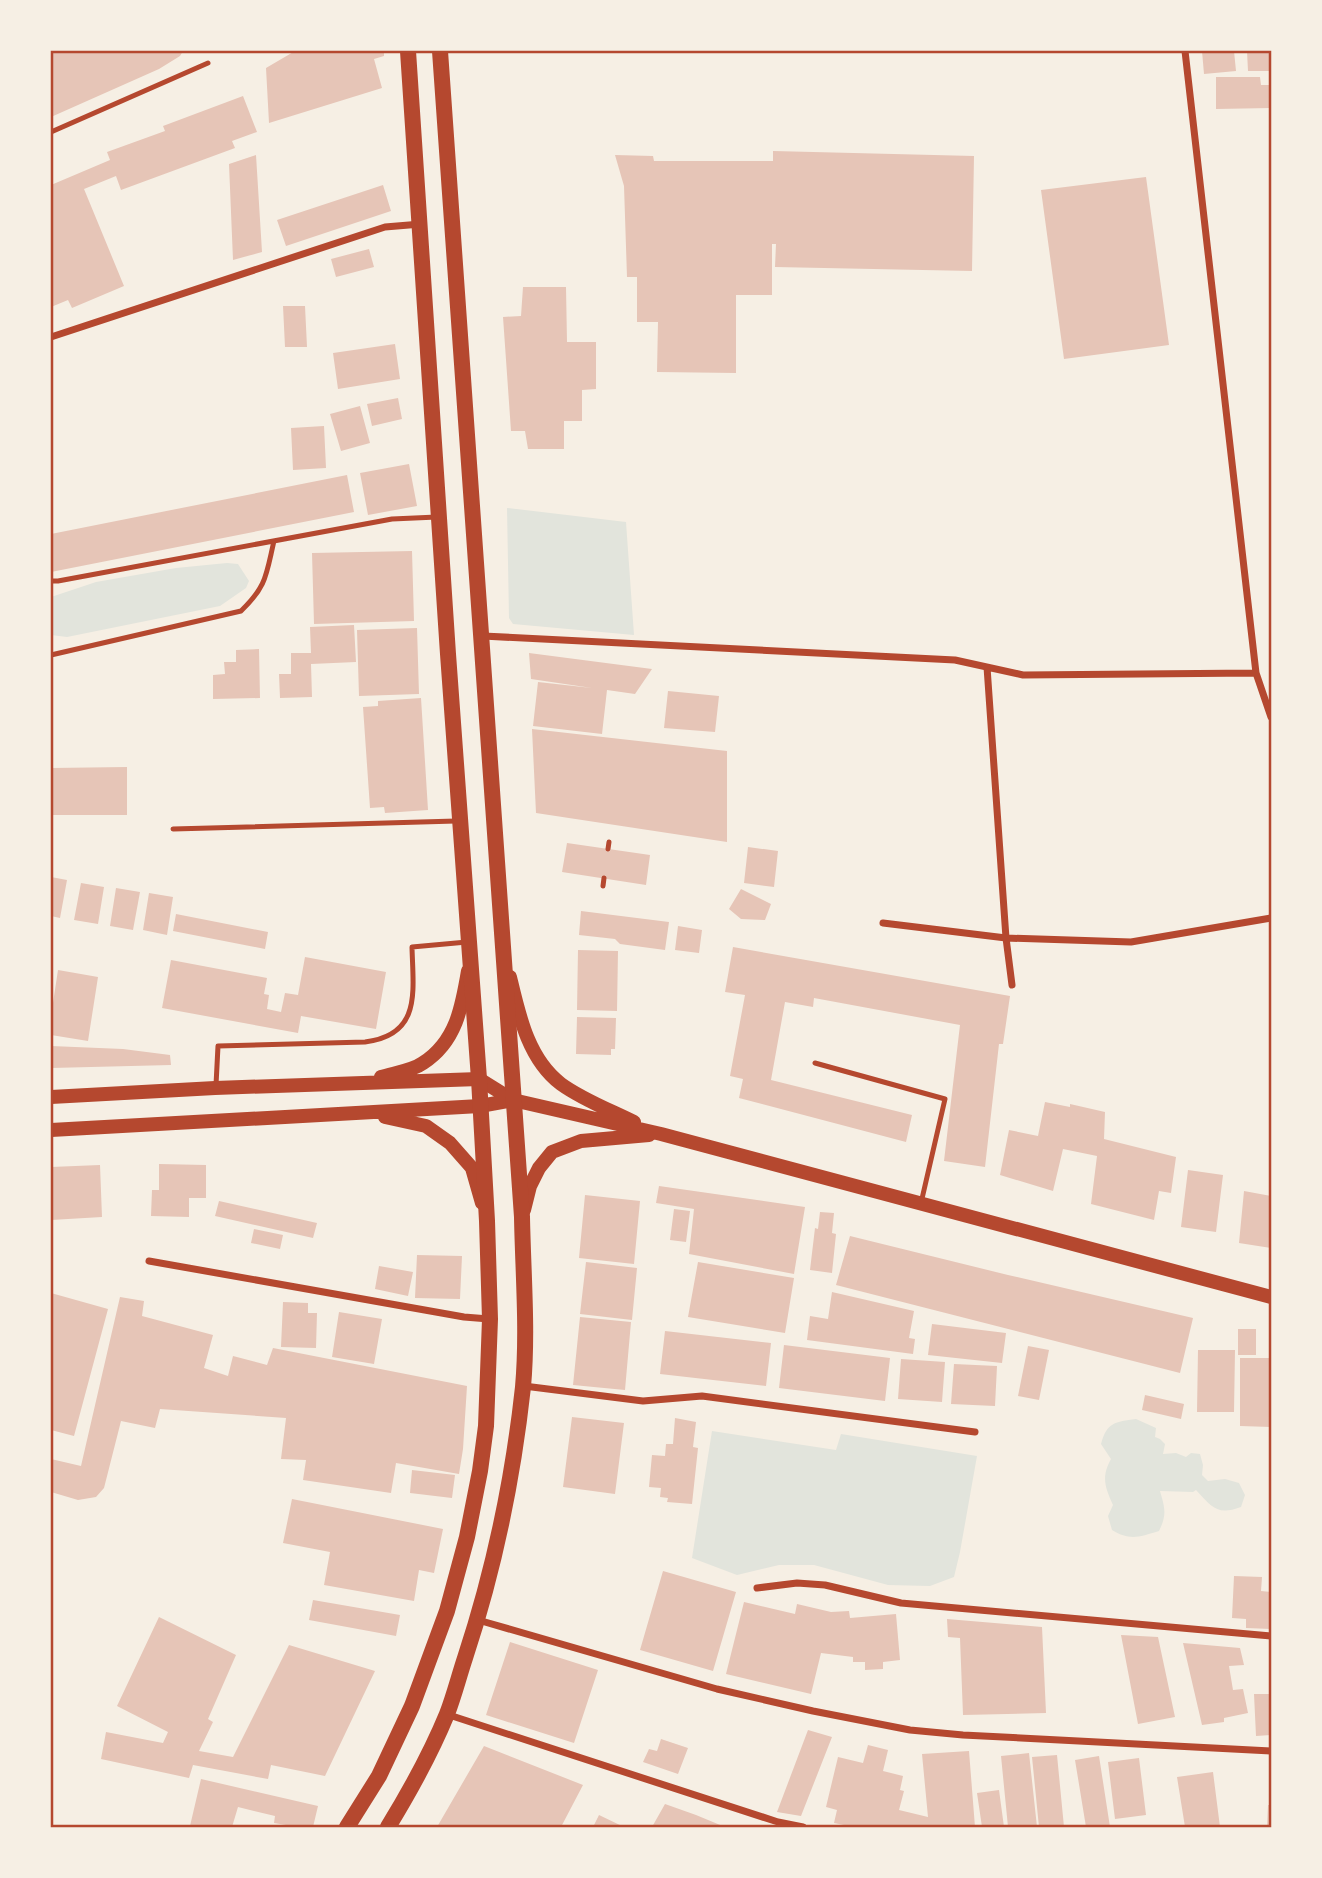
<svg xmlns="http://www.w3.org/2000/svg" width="1322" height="1878" font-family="Lato,sans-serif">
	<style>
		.green { fill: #e2e4dc }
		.building { fill: #e6c5b7 }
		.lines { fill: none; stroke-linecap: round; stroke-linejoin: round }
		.service { stroke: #b5482f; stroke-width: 5 }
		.minor { stroke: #b5482f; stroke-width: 7 }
		.secondary { stroke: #b5482f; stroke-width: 14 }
		.primary { stroke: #b5482f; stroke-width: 16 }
		.neatline { fill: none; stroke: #b5482f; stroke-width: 2.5 }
	</style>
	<rect width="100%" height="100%" fill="#f6efe4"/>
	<path class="green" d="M507,508L626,522L634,635L513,624L509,618Z
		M227,563L238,564L249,581L246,588L220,606L67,637L51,635V597L96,582L176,568Z
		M1136,1419L1156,1428L1155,1437L1160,1439L1165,1444L1163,1454L1176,1453L1186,1457L1191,1453L1200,1454L1203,1465L1202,1475L1208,1481L1225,1479L1239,1483L1245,1495L1241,1507C1217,1516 1212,1507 1196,1490L1193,1492L1160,1491C1165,1508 1167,1515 1159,1531C1139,1537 1130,1541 1112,1530L1108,1516L1113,1505C1105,1487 1101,1477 1111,1459L1101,1444C1107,1422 1115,1422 1136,1419Z
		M712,1431L836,1450L841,1434L977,1456L960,1552L954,1577L930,1586L888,1585L814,1565H779L737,1575L692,1558Z"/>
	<path class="building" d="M51,51H183L180,56L159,69L51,117Z
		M295,51H384V56L374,59L382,88L269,123L266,68Z
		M1202,51H1234L1236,71L1204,74Z
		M1247,51H1271V71H1248Z
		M1216,77H1260L1261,85H1271V108L1216,109Z
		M243,96L257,132L232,141L235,148L121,190L116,176L84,189L124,286L72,308L68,300L51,307V185L110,160L107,152L165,131L163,126Z
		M773,151L974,156L972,271L775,267L776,244H772V295H736V373L657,372L658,322H637V277H627L624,186L615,155L653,156L654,161H773Z
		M256,155L262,252L233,260L229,164Z
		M1146,177L1169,345L1064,359L1041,190Z
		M383,185L391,211L286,246L277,220Z
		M369,249L374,267L336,277L331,259Z
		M523,287H566L567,342H596V389L582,390V421H564V449H528L525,431H511L503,317L521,316Z
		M283,306H305L307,347H285Z
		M395,344L400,379L338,389L333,353Z
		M398,398L402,419L372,426L367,404Z
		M360,406L370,443L341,451L330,414Z
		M324,426L326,468L293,470L291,428Z
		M409,464L417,506L368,515L360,473Z
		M347,475L354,512L51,572V534Z
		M412,551L414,621L314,624L312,553Z
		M354,625L356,662L311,664L312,697L280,698L279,674H291V653H311L310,627Z
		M417,628L419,694L359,696L357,630Z
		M259,649L260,698L213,699V675L225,674L224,662H236V650Z
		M529,653L652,669L635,694L607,690L602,734L533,726L538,682L592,688L531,679Z
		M668,691L719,696L715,732L664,728Z
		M421,698L428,810L385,813L384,807L370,808L363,707L378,706V701Z
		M532,729L727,751V842L536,813Z
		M127,767V815H52L51,768Z
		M567,843L650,855L646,885L562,872Z
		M748,847L778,851L774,887L744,883Z
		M51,877L67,880L60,918L51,916Z
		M81,883L104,887L98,924L74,920Z
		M116,888L140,892L133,930L110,926Z
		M741,889L771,904L765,920L741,919L729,909Z
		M149,893L173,897L167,935L143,930Z
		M581,911L669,922L665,950L620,944L615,939L579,935Z
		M176,914L268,932L265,949L173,931Z
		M678,926L702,930L699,953L675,950Z
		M733,947L1010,996L1003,1044H999L985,1167L944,1161L960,1025L814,998L813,1007L785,1002L771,1080L912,1115L906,1142L739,1098L743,1079L730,1076L745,995L725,992Z
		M578,950L618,951L617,1011L577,1010Z
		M305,957L386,972L376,1029L301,1016L298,1033L162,1008L171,960L267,978L264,994L269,995L267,1009L281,1012L285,993L298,995Z
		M58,970L98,977L88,1041L51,1035V1016Z
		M577,1017L616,1018L615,1049H611V1055L576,1054Z
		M51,1046L123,1049L170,1055L171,1065L51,1068Z
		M1045,1102L1070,1107V1104L1105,1112L1104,1139L1176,1157L1171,1193L1159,1191L1154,1220L1091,1204L1097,1156L1063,1149L1053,1191L1000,1175L1009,1130L1038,1136Z
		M159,1164L206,1165V1198H189V1217L151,1216L152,1190H159Z
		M100,1165L102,1217L51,1220V1167Z
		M1188,1170L1223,1175L1216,1232L1181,1227Z
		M659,1186L805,1207L794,1274L689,1254L694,1209L656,1203Z
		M1244,1191L1271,1196V1248L1239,1243Z
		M585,1195L640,1201L634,1264L579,1258Z
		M219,1201L317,1223L313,1238L215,1216Z
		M674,1209L690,1211L686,1242L670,1240Z
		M820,1212L834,1213L832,1233L836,1234L832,1273L810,1270L815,1228L818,1229Z
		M254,1229L283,1235L280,1249L251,1243Z
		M850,1236L1008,1275L1193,1318L1180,1373L836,1285Z
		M417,1255L462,1256L460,1299L415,1298Z
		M586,1262L637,1268L632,1320L580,1314Z
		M698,1262L794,1278L785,1333L688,1317Z
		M379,1266L413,1272L408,1296L375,1289Z
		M832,1292L914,1311L909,1338L915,1339L913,1354L807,1340L810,1316L828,1319Z
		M51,1293L108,1309L74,1436L51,1430Z
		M120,1297L144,1301L142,1316L213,1335L204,1368L228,1376L233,1356L267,1365L273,1348L467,1386L463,1449L459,1474L396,1463L391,1493L303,1480L306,1460L281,1459L286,1418L160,1409L155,1428L121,1421L104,1488L96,1497L78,1500L51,1492V1459L81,1466Z
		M283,1302L308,1303V1313H317L316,1348L281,1347Z
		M339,1312L382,1319L374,1364L332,1357Z
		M580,1317L631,1322L625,1390L573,1385Z
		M932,1324L1006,1333L1002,1363L928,1355Z
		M1238,1329H1256V1355H1238Z
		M665,1331L771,1343L766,1386L660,1374Z
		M784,1345L890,1358L885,1401L779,1388Z
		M1028,1346L1049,1350L1039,1400L1018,1396Z
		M1198,1350H1235L1234,1412H1197Z
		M1240,1358H1271V1427L1240,1426Z
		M901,1359L945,1362L942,1402L898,1399Z
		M954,1364L997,1366L995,1406L951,1404Z
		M1145,1395L1184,1404L1181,1419L1142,1410Z
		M572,1417L624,1423L615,1494L563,1487Z
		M675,1418L696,1422L693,1447L698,1448L692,1504L667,1502L668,1498L660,1497L661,1488L649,1487L652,1455L665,1456L666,1444H673Z
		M412,1470L455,1475L452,1498L410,1493Z
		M292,1499L443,1529L434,1573L419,1570L414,1601L324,1585L330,1552L283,1543Z
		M663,1571L736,1592L713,1671L640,1650Z
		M1234,1576L1262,1577L1261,1591L1271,1592V1629L1246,1628V1619L1232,1618Z
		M313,1600L400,1615L396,1636L309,1620Z
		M744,1602L795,1614L797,1604L831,1612L849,1611L850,1618L896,1614L900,1660L883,1662V1669L865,1670V1662H853V1657L821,1653L811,1694L726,1674Z
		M159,1617L236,1655L208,1719L213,1722L199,1751L233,1757L289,1645L375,1671L325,1776L271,1765L268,1779L193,1765L189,1778L101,1759L106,1732L163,1743L168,1732L117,1706Z
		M947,1619L1042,1627L1046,1713L963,1715L960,1638L948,1637Z
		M1121,1635L1158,1637L1175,1717L1138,1724Z
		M510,1642L598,1670L574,1743L486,1715Z
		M1183,1643L1240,1648L1244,1665L1229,1666L1233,1690L1243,1689L1248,1713L1224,1718V1722L1202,1725Z
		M1254,1694H1271V1735L1256,1736Z
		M808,1730L832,1737L801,1816L777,1812Z
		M661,1739L688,1748L678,1774L643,1762L649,1749L657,1751Z
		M868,1745L888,1750L883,1771L903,1776L900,1790L904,1791L899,1810L928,1817L922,1754L969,1751L975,1827H854L834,1823L837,1810L826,1807L838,1757L863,1763Z
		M484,1746L583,1785L561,1827H437Z
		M1029,1753L1037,1827H1008L1001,1756Z
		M1057,1755L1064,1827H1039L1032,1757Z
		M1099,1756L1110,1827H1086L1075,1760Z
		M1139,1758L1146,1815L1115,1819L1108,1762Z
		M1213,1772L1220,1827H1185L1177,1777Z
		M201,1779L318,1806L313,1827H298L274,1823L275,1816L238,1807L232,1827L190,1826Z
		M999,1790L1004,1827H982L977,1793Z
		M665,1804L696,1815L725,1827H652Z
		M1268,1805H1271V1827H1267Z
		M599,1815L624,1827H593Z"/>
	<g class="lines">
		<path class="service" d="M51,132L208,63
			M51,581H58L392,519L437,517
			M51,655L241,611C267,586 266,575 274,541
			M173,829L456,821
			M608,849L609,842
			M603,886L604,878
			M815,1063L945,1099L921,1203
			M216,1085L218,1046L365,1042C422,1035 413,991 412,947L467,942"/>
		<path class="minor" d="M1185,51L1256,673L1271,717
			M51,337L385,227L421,224
			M483,636L955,660L1023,675L1256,673
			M987,667L1006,938L1012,985
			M883,923L1006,938L1131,942L1271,918
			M149,1261L464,1317L489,1319
			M524,1386L643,1401L702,1396L975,1432
			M757,1588L797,1583L825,1585L901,1603L1271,1636
			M478,1620L717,1689L813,1711L910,1730L963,1735L1271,1751
			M446,1714L778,1822L803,1827"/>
		<path class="secondary" d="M510,977C519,1015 528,1059 561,1084C583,1100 610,1110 634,1122
			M381,1077C394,1073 412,1071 423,1063C456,1042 462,1007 468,971
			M51,1097L215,1088L479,1079L513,1100L661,1134L1271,1297
			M385,1117L426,1126L450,1143L472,1168L482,1203
			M51,1130L480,1106L513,1100
			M524,1210L530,1186L539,1168L552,1152L581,1141L649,1135"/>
		<path class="primary" d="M347,1827L379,1776L412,1706L447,1611L467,1537L480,1471L486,1426L490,1319L487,1221L479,1079L448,654L408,51
			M388,1827C410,1791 431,1753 447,1714C454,1696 459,1676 465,1658C494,1570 513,1479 523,1387C528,1331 523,1273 522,1217L440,51"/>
	</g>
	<rect width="1322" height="1878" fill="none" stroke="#f6efe4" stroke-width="105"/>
	<rect x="52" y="52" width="1218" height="1774" class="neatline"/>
</svg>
